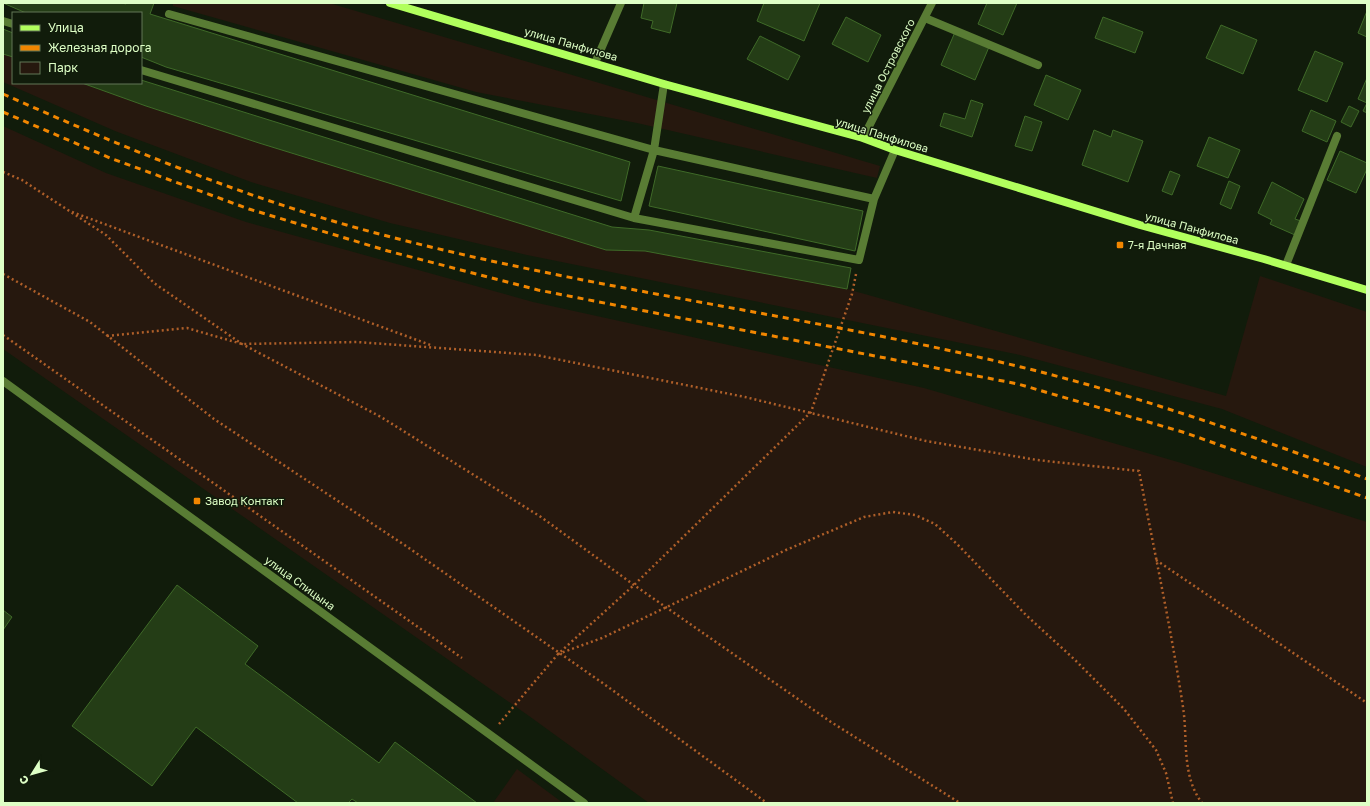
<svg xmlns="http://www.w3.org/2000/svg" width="1370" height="806" font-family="'Golos Text',sans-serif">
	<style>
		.green { fill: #26180e }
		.building { fill: #243d16; stroke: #3f6a28 }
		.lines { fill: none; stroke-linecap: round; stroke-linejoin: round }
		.path { stroke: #af5f29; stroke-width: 2.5; stroke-dasharray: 2 3; stroke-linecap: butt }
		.lane { stroke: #597c34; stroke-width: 8 }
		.street { stroke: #597c34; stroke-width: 8 }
		.secondary { stroke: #b1ff5d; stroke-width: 8 }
		.rail { stroke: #f18600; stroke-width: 3; stroke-dasharray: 6 5; stroke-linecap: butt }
		.poi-dot { fill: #f18600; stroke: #111c0b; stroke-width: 1.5 }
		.labels { text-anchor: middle; stroke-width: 3; stroke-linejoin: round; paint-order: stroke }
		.street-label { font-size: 11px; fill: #deffc6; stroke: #111c0b }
		.poi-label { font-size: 11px; fill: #deffc6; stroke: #111c0b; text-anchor: start }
	</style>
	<rect width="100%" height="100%" fill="#111c0b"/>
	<path class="green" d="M173,3H329L880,166L877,178L637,123L476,92L173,6Z
		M3,54L13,57V83H82L146,106L259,143L606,250L645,251L847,289L1226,396L1260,276L1367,312V467L1222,409L1020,355L527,255L390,223L251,182L115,131L3,82Z
		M3,126L106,173L246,222L533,302L924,388L1178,462L1367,522V803H649L529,716L3,349Z
		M517,769L563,803H493Z"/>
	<path class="building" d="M3,3H122L126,4L127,3H154L150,14L630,162L621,201L166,67L141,57V13H26Z
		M644,3H677L670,33L651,28L653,21L641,18Z
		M764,3H820L804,41L757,21Z
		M987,3H1017L1003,35L978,24Z
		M1367,11V37L1358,33Z
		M846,17L881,35L868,62L832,44Z
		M1103,17L1143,32L1135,53L1095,38Z
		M1221,25L1257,40L1243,74L1206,58Z
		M3,29L13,33V57L3,54Z
		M955,32L989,47L975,80L941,65Z
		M760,36L800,56L788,80L747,59Z
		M1315,51L1343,63L1327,102L1298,90Z
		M1046,75L1081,90L1068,120L1034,105Z
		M1367,78V113L1363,111L1367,103L1358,99Z
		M141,80L612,227L649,230L851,268L847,289L645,251L606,250L259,143L146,106L82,83H141Z
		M971,100L983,104L972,137L940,126L944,113L965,119Z
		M1349,106L1359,111L1351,127L1341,122Z
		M1311,110L1336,121L1327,142L1302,131Z
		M1025,116L1042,122L1032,151L1015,146Z
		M1094,130L1111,137L1113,130L1143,141L1128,182L1082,165Z
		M1209,137L1240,150L1228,178L1197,166Z
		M1340,151L1367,163V169L1356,193L1327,180Z
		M658,166L863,211L855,251L649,206Z
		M1170,171L1180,175L1172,195L1162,191Z
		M1229,181L1240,186L1231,209L1220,204Z
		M1272,182L1304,199L1295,219L1301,221L1295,235L1270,224L1272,220L1258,213Z
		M177,585L258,646L245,664L379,763L395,742L477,803H358L352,799L348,803H298L196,727L152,786L72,726Z
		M3,610L12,617L3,630Z"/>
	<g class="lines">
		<path class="path" d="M3,172L22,180L106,235L154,283L242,344L381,417L541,517L634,585L831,722L960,803
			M72,212L433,346
			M3,274L90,322L214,419L406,546L604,684L767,803
			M3,335L462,658
			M107,336L187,328L242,344L357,342L536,355L745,397L926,441L1037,460L1139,471C1154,550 1171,628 1183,707C1188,739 1181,775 1202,803
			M1156,560L1367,703
			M558,654L602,638L786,550L864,517L893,512L915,515L935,524L957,544L1026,615L1074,659L1124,709L1156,750L1166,773L1173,803
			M499,724L558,654L634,585L811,412L852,294L856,274"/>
		<path class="lane" d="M169,14L654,150L874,199
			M925,18L1038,65
			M3,21L13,24
			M595,63L621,3
			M141,70L634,218L859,260L874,199L895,150
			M634,218L654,150L664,84
			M1286,265L1337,136"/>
		<path class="street" d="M863,138L932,3
			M3,381L584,803"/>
		<path class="secondary" d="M390,3L664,84L863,138L895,150L1140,225L1264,259L1367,290"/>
		<path class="rail" d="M3,94C129,150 257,203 391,237C599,291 812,316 1021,367C1139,396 1253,436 1367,479
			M3,112L110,158L249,209L388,251L538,290L1018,384L1186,433L1367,498"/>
	</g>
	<g class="poi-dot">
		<rect x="1116" y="241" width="8" height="8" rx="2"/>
		<rect x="193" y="497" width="8" height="8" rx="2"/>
	</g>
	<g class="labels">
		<g class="street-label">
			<text transform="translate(571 44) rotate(16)" y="4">улица Панфилова</text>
			<text transform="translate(888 66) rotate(-63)" y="4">улица Островского</text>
			<text transform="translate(882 135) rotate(17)" y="4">улица Панфилова</text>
			<text transform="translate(1192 228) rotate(15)" y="4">улица Панфилова</text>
			<text transform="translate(300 583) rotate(36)" y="4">улица Спицына</text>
		</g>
		<g class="poi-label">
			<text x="1128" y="249">7-я Дачная</text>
			<text x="205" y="505">Завод Контакт</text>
		</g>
	</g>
	<rect width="1370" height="806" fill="none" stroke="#deffc6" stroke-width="8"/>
	<rect x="12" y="12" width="130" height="72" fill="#111c0b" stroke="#637756"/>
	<rect x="20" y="25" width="20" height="6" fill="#b1ff5d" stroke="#637756"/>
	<text x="48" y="32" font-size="12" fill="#deffc6">Улица</text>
	<rect x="20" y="45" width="20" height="6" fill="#f18600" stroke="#637756"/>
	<text x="48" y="52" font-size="12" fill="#deffc6">Железная дорога</text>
	<rect x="20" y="62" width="20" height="12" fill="#26180e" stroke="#637756"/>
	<text x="48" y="72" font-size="12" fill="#deffc6">Парк</text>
	<g transform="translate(32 774) rotate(233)" stroke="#111c0b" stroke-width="3" paint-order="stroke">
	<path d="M0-3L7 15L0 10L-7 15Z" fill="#deffc6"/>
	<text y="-6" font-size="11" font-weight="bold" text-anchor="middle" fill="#deffc6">С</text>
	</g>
</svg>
